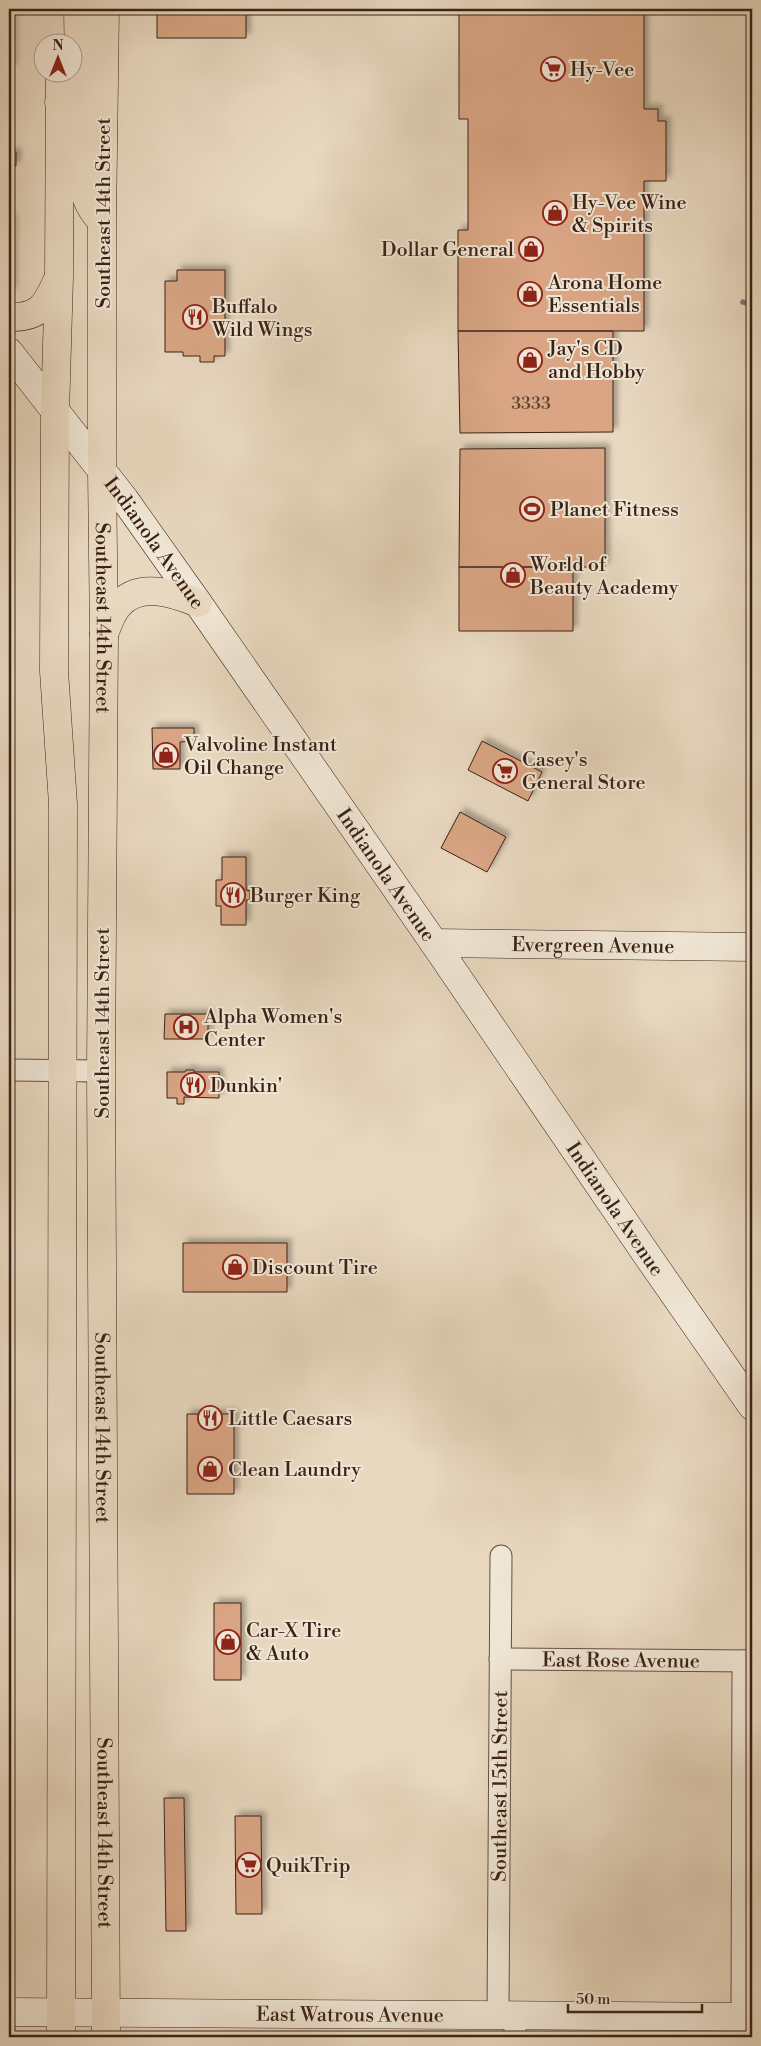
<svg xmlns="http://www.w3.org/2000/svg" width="761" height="2046" font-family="'Libre Bodoni',serif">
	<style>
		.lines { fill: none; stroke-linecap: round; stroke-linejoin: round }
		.stream { stroke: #767b7b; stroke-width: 5.5 }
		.building { fill: #d9a584; stroke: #3b2217; filter: url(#shadow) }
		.street-casing { stroke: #665041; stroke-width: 23 }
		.secondary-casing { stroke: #3b2217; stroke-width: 29 }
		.primary-casing { stroke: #3b2217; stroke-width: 29 }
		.street { stroke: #f0e6d5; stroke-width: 21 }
		.secondary { stroke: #f0e6d5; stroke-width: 28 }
		.primary { stroke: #e8d8bf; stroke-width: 28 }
		.labels { text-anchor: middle; stroke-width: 4; stroke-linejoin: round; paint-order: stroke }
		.number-label { font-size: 18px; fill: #624332 }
		.poi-label { font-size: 20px; fill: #3b2217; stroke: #f0e6d5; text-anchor: start }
		.street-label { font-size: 20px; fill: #3b2217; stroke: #f0e6d5 }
	</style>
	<defs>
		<filter id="shadow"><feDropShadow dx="4.5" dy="-4.5" stdDeviation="2.5" flood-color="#0004"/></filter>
	</defs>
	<rect width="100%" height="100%" fill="#e8d8bf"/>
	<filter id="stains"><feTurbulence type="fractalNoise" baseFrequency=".004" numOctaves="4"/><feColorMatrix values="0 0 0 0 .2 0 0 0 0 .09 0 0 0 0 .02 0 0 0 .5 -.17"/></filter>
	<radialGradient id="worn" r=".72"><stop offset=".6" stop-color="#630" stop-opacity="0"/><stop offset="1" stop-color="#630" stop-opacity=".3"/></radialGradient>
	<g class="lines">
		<path class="stream" d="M743,302L752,305"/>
	</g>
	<path class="building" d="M157,9H246V38H157Z
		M459,9H644V109H658V121H666V181H644V331H458V230H468V119H459Z
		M9,18H12V69H9Z
		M9,152H16V166H9Z
		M9,217H12V292H9Z
		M177,270H225V356H214V362H200V356H183V352H165V281H177Z
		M458,331H613V432L460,433Z
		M605,448V567H459L460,449Z
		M459,567H573V631H459Z
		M152,728H194V741L180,742V769H153Z
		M482,741L542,772L528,801L468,770Z
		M460,812L506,837L487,872L441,848Z
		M222,857H246V890L250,891V900H246V925H221V906H216V880H222Z
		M165,1014H208V1039H164Z
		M186,1070H194V1072H219V1098L184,1097V1104H177V1098H167V1072H185Z
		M183,1243H287V1292H183Z
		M187,1414H234V1494H187Z
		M214,1603H241V1680H214Z
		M164,1798H184L186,1931H166Z
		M235,1816H261L262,1914H236Z"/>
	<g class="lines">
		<defs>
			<g id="street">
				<path d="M9,1070L101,1071"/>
				<path id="s1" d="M500,1659L752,1661"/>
				<path id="s2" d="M498,2015L501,1556"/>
				<path d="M515,2015V2037"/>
				<path d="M742,2017L743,1661"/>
			</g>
			<g id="secondary">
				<path id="s3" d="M9,352L125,500L198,603L434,943L649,1258L752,1406"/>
				<path id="s4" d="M434,943L752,947"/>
				<path id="s5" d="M9,2012L752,2017"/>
			</g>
			<g id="primary">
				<path d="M78,9L79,72L87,89L103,105"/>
				<path id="s6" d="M105,9L102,221V471L104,636L101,1071L106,2037"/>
				<path d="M60,72L59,277L55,413L54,671L63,804L61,2037"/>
				<path d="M59,102L74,104L79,110L82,121C82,153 75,196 101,220"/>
				<path d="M9,317C39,318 46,306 57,281"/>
				<path d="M104,634C108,625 111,614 118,606C138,581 173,593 198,603"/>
			</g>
		</defs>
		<use href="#street" class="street-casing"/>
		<use href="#secondary" class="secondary-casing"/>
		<use href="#primary" class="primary-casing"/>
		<use href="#street" class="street"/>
		<use href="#secondary" class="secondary"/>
		<use href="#primary" class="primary"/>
	</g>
	<defs>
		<symbol id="supermarket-ring" viewBox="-11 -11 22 22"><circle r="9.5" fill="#f0e6d5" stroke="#8f2418" stroke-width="1.5"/><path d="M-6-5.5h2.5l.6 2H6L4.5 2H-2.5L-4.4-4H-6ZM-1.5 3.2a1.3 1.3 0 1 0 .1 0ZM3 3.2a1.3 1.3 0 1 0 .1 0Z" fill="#8f2418"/></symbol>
		<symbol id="shop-ring" viewBox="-11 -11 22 22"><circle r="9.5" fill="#f0e6d5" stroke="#8f2418" stroke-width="1.5"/><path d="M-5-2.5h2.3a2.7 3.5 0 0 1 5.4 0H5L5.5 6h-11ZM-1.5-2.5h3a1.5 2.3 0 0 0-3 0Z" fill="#8f2418"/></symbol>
		<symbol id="restaurant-ring" viewBox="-11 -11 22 22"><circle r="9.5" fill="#f0e6d5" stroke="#8f2418" stroke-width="1.5"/><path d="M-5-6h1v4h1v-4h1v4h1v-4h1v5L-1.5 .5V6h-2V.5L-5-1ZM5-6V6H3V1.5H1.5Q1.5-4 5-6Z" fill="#8f2418"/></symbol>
		<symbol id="stadium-ring" viewBox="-11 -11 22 22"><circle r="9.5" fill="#f0e6d5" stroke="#8f2418" stroke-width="1.5"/><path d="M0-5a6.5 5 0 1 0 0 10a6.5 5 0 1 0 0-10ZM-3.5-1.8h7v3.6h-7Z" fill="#8f2418"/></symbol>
		<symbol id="hospital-ring" viewBox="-11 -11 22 22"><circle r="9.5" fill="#f0e6d5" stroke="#8f2418" stroke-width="1.5"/><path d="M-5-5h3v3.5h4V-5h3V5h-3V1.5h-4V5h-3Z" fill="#8f2418"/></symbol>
	</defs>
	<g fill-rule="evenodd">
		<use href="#supermarket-ring" x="539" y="55" width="28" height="28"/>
		<use href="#shop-ring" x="541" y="199" width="28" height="28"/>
		<use href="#shop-ring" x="517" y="235" width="28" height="28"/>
		<use href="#shop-ring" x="516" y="280" width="28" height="28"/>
		<use href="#restaurant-ring" x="181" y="303" width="28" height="28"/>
		<use href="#shop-ring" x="516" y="346" width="28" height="28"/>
		<use href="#stadium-ring" x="518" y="495" width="28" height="28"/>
		<use href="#shop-ring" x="499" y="561" width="28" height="28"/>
		<use href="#shop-ring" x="152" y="741" width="28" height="28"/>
		<use href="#supermarket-ring" x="491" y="757" width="28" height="28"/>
		<use href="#restaurant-ring" x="219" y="881" width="28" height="28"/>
		<use href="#hospital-ring" x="172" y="1013" width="28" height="28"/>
		<use href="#restaurant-ring" x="179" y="1071" width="28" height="28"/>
		<use href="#shop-ring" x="221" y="1253" width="28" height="28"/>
		<use href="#restaurant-ring" x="196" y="1404" width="28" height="28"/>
		<use href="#shop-ring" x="196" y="1455" width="28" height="28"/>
		<use href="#shop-ring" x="214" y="1628" width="28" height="28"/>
		<use href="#supermarket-ring" x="235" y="1851" width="28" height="28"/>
	</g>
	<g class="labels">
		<g class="number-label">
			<text x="531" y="409">3333</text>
		</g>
		<g class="poi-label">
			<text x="570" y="76">Hy-Vee</text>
			<text x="572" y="209">Hy-Vee Wine<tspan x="572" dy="23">&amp; Spirits</tspan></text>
			<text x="514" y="256" text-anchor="end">Dollar General</text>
			<text x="548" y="289">Arona Home<tspan x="548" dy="23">Essentials</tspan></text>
			<text x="212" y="313">Buffalo<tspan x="212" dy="23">Wild Wings</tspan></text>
			<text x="548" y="355">Jay's CD<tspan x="548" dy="23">and Hobby</tspan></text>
			<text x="550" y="516">Planet Fitness</text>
			<text x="530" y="571">World of<tspan x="530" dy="23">Beauty Academy</tspan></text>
			<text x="184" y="751">Valvoline Instant<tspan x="184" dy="23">Oil Change</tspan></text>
			<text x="522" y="766">Casey's<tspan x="522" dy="23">General Store</tspan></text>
			<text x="250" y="902">Burger King</text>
			<text x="204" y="1023">Alpha Women's<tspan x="204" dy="23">Center</tspan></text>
			<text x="210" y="1092">Dunkin'</text>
			<text x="252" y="1274">Discount Tire</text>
			<text x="228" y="1425">Little Caesars</text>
			<text x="228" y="1476">Clean Laundry</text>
			<text x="246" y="1637">Car-X Tire<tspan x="246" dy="23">&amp; Auto</tspan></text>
			<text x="266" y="1872">QuikTrip</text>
		</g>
		<g class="street-label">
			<text transform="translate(103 213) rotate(-90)" y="7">Southeast 14th Street</text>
			<text dy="7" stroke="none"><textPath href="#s3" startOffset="240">Indianola Avenue</textPath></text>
			<text dy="7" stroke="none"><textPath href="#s6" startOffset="609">Southeast 14th Street</textPath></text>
			<text dy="7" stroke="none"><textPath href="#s3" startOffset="645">Indianola Avenue</textPath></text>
			<text dy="7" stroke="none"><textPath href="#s4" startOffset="159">Evergreen Avenue</textPath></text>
			<text transform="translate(102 1023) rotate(-90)" y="7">Southeast 14th Street</text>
			<text dy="7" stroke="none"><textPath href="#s3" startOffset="1050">Indianola Avenue</textPath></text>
			<text dy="7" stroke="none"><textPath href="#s6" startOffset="1419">Southeast 14th Street</textPath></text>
			<text dy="7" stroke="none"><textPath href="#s1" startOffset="121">East Rose Avenue</textPath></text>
			<text dy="7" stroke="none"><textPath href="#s2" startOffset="229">Southeast 15th Street</textPath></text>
			<text dy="7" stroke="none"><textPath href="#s6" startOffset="1824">Southeast 14th Street</textPath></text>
			<text dy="7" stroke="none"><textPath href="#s5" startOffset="341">East Watrous Avenue</textPath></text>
		</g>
	</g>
	<rect width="761" height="2046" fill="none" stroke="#e8d8bf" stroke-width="30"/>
	<rect x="10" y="10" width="741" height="2026" fill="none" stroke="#3b2217" stroke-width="2.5"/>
	<rect x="15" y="15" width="731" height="2016" fill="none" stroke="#3b2217"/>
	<g transform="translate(58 58)"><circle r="24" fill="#f0e6d5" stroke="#a89889"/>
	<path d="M0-4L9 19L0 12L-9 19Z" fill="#8f2418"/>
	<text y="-8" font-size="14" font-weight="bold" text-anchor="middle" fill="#3b2217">N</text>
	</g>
	<path d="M568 2004v8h134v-8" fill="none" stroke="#3b2217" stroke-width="2.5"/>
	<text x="576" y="2004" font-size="15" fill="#3b2217" stroke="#f0e6d5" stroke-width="4" paint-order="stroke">50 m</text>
	<rect width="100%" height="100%" filter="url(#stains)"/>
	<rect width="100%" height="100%" fill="url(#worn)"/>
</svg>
